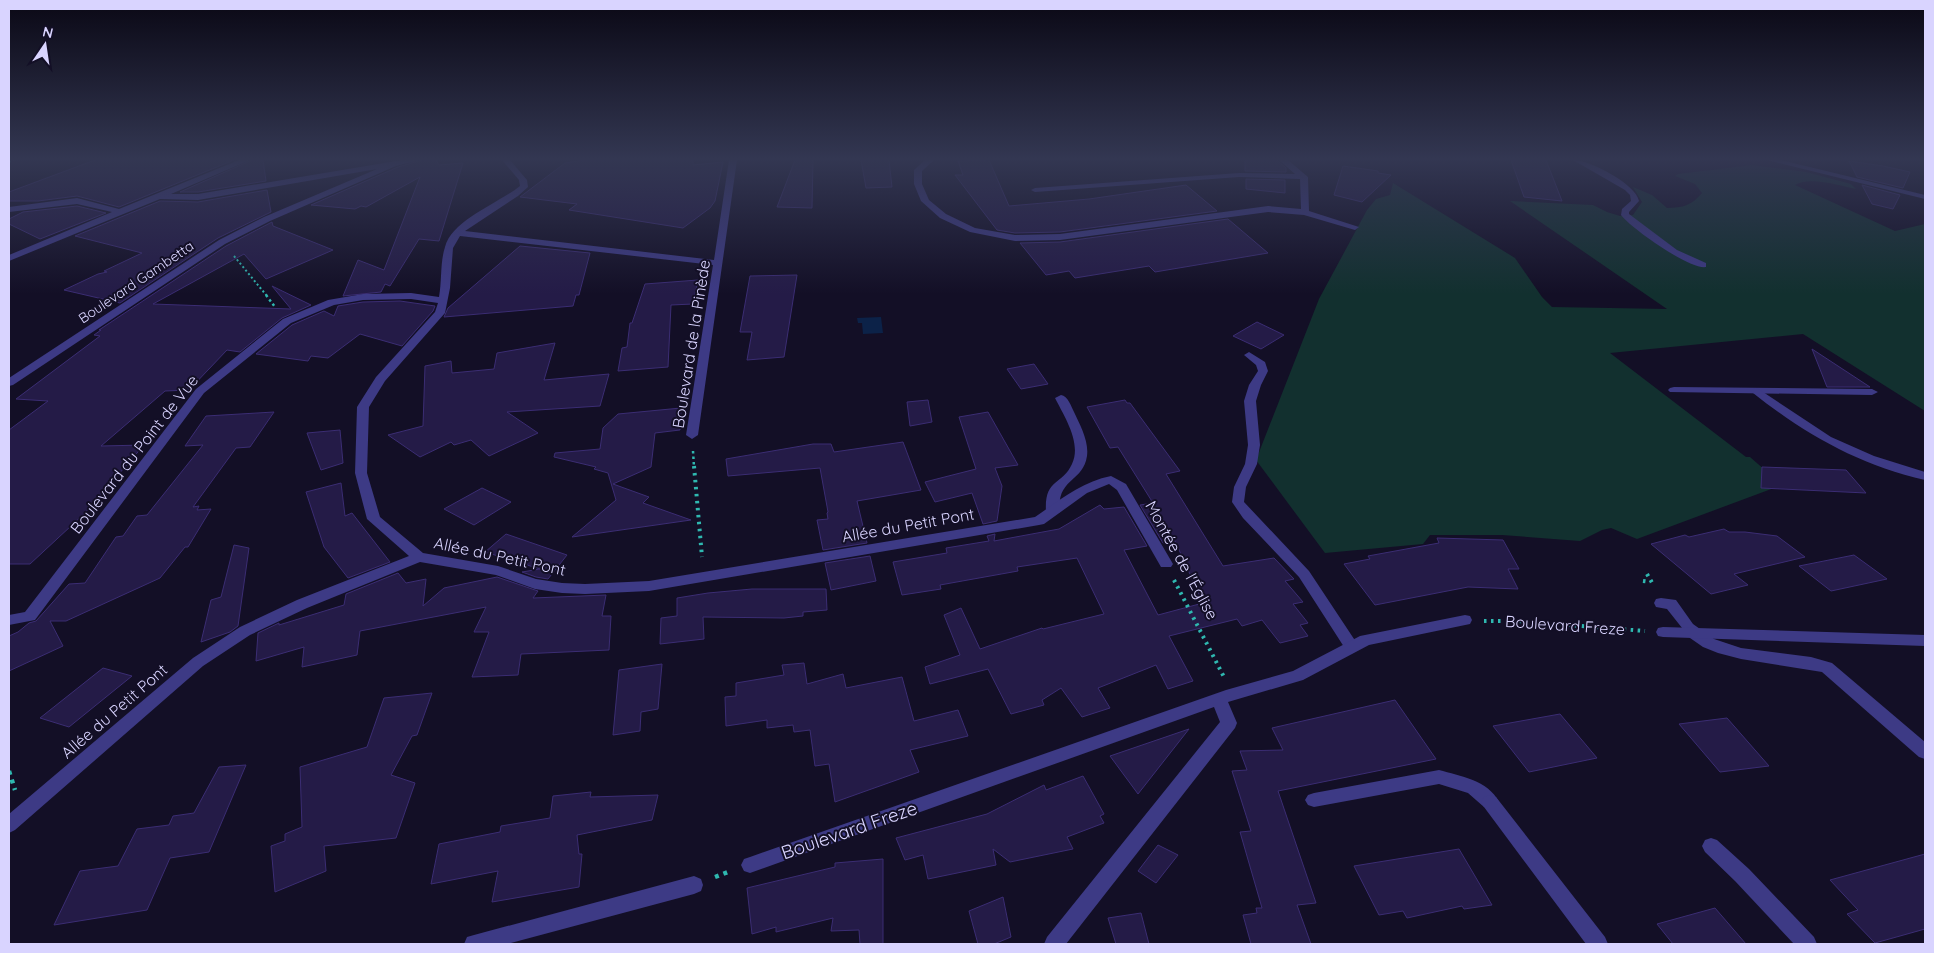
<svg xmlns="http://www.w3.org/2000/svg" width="1934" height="953" font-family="Quicksand,sans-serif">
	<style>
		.green { fill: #12302f }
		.water { fill: #0c2248 }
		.building { fill: #241b47; stroke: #3b2d73 }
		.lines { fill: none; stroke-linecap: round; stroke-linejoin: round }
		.path-far3 { stroke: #2fb8b0; stroke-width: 2; stroke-dasharray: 2 2.5; stroke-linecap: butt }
		.path-far2 { stroke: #2fb8b0; stroke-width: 2.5; stroke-dasharray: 2.5 3; stroke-linecap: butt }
		.path-far1 { stroke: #2fb8b0; stroke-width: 4; stroke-dasharray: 2.5 4.5; stroke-linecap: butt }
		.path { stroke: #2fb8b0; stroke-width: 4.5; stroke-dasharray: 4 5; stroke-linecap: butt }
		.lane { fill: #3d3a85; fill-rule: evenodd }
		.street { fill: #3d3a85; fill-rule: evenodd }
		.labels { text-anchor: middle; stroke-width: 4; stroke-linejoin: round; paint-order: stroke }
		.far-street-label { font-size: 14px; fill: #d9d4ff; stroke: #130f26 }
		.street-label { font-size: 16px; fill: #d9d4ff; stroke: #130f26 }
		.near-street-label { font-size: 19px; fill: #d9d4ff; stroke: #130f26 }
	</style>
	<rect width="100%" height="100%" fill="#130f26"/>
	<path class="green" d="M1752,165L1806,172L1851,184L1856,189C1839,186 1811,176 1795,185L1895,231L1925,224V411L1803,334L1610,353L1746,457H1750L1782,485L1637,539L1611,528L1602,530L1580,541L1502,535H1430L1423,544L1325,553L1256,460L1319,299L1367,210L1376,199L1390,195L1393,183L1515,258L1542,297L1552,307L1667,309L1510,201L1593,205L1607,212L1620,216L1633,215L1642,202L1633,187L1652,195L1667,208C1683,208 1692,205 1702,193L1695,184L1675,176L1678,174Z"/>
	<path class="water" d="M881,317L883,333L863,334L862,323H858L857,318Z"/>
	<path class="building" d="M95,160H234L119,207L77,196L38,201H9V192Z
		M252,160H263L266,181L198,192H180Z
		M422,160H436L439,165L463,163L439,241L419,239L390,286L385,284L381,292L343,296L358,260L384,270L420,177L366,207L361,206L355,209L311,205L398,167Z
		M584,160H693V165L723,162L715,201L710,208L683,228L569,210L577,204L520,197L565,163Z
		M795,160H813L812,208L777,207Z
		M861,160H889L892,187L866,188Z
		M989,160L1009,206L1089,199L1186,185L1217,211L1060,232L1015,233L997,230L955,175H963L958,161Z
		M1245,160H1277L1286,168V172L1245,171Z
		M1511,160H1546L1562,201L1524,197Z
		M1849,161L1883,166L1910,172L1903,188L1857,177Z
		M1343,166L1378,171V173L1391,175L1362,202L1334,195Z
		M1246,179L1285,180V193L1246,189Z
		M1862,185L1900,195L1893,209L1872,204Z
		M267,190L271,212L218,238L120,303L64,290L98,274L107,272L104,271L142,253L75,236L160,201L198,202Z
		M77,206L106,213L40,239L9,224V219L23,212Z
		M1228,219L1268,253L1155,272L1149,266L1075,278L1069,271L1046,275L1020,243L1060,242Z
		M272,222L273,226L333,250L266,279L244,254L153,304L291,309L272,286L311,305L282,318L240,352L227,350L189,390L165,391L101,446L144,445L85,513L30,564H9V430L48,401L16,399L100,336L94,335L101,330H99L226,246Z
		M520,246L590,253L579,295H576L573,306L444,317L448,308Z
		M797,275L784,357L747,360L752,332H740L750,276Z
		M698,280L693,304L671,305L668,367L618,371L622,348L627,347L630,323H632L645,284Z
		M400,301L435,306L433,311L402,346L360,334L328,358L311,356L308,361L256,354L292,325L324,311L334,316L338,306L363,302Z
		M1257,322L1284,335L1261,349L1233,336Z
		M555,343L544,380L609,374L600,406L507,412L538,433L489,456L471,440L454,445L451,442L420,457L388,435L423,426L425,366L451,361L452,373L494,369L497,353Z
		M1812,349L1870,387H1827Z
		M1034,364L1048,384L1021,389L1007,369Z
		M928,400L932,422L910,426L907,402Z
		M1125,400L1127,403H1130L1180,471L1166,474L1223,566L1274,558L1294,579L1285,581L1303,602L1293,604L1308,623L1300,625L1308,636L1280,643L1262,620L1242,626L1237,619L1169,636L1193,681L1168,689L1156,665L1098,688L1110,708L1082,717L1061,688L1042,700L1044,705L1011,714L988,669L930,684L925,667L960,655L944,615L961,608L980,649L1042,628L1043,629L1104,614L1077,558L1017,567L1018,571L940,585L941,589L902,595L893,562L947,553L946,548L989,541L987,536L995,534L994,541L1059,529L1100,505L1104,509L1124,507L1147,546L1124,550L1158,615L1203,603L1175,541L1163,543L1140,505L1153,503L1118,447L1110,448L1087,407Z
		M681,408L680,430L655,433L651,467L613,484L649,497L643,503L691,520L572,537L616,500L608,473L594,469L596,467L554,457L555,453L600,449L603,428L618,414Z
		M274,412L250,447L236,448L193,507L199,506L197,510L211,509L188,547H185L160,578L66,621H50L63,646L9,671V636L18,632L29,623L36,621L69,584L85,583L116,537L123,536L137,516L147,515L203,445L185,446L206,416Z
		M988,412L1018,465L995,468L1002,486L997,521L983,524L972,493L935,502L925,482L976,469L959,417Z
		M340,430L343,463L321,470L307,433Z
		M903,442L921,490L857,501L867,543L823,550L817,520L828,519L827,513L828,512L820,468L728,476L726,459L813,444H831L834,452Z
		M1762,467L1846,470L1866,493L1761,488Z
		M341,483L345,516L352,513L390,562L348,578L324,547L306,492Z
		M482,488L511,502L474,525L444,509Z
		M1724,529L1729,532H1745L1777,536L1805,557L1734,574L1748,585L1711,594L1651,544L1685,535L1689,537Z
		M506,534L567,555L548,579L536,577L522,572L540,569L485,552Z
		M1437,538L1503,540L1519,569H1508L1518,589L1468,587L1375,605L1344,564L1370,559L1368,556L1439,543Z
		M234,545L249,548L238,626L230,632L201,642L211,600L221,597Z
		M1854,555L1887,579L1831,591L1799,566Z
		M870,556L876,581L831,590L825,563Z
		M398,573L406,583L426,579L423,606L444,588L497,577L538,591L533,598L606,595L602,616H611L609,650L521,654L518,675L472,677L489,632H474L486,607L360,631L357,655L302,667L304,647L256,661L258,633L279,623V625L344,605L346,594Z
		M752,589H826L827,610L803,612V616L784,618L703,617L704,639L660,644L661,618L677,616V598L708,593Z
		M804,663L807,684L843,674L846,688L902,677L914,721L958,710L968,736L910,750L919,772L835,802L829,764L815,766L810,730L794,732L793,725L767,728V720L726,726L725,697L736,696V683L784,675L782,665Z
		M662,664L658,709L641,712L640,731L613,735L619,670Z
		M103,668L132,676L69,727L40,718Z
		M432,693L417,735L412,736L391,775L415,783L396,838L324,846L326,871L275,892L271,846L285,841V834L302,827L300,767L367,747L384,698Z
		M1395,700L1436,759L1278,791L1316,903L1297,905L1311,944H1251L1243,915L1257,913L1256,908H1262L1240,832L1251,831L1232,771L1247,770L1240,751L1283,750L1272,728Z
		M1560,714L1597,758L1529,772L1493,726Z
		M1727,718L1769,766L1720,772L1679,724Z
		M1189,729L1138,794L1110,756Z
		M246,765L209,852L170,858L147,910L54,925L80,871L118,866L137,829L169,825L173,816L194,813L219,767Z
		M1083,776L1104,814L1100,816L1104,823L1067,837L1073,849L1010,862L993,849L996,865L928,879L923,855L905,860L896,838L987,814L1044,785L1046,790Z
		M591,792L590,797L658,795L652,820L577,835L579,854H582L579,887L492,902L498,871L431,884L439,844L500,832L501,826L550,818L553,796Z
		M1158,845L1178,855L1156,883L1138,871Z
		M1459,849L1492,905L1464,909L1462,906L1407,918L1403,911L1379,915L1354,866Z
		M1925,854V929L1875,943L1847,914L1858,910L1830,880Z
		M883,859V944H860L859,930L831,931L833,918L776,932V927L752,934L747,888L835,867V863Z
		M1003,897L1011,937L994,944H978L969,911Z
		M1715,908L1746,944H1673L1657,924Z
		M1141,913L1149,944H1116L1108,918Z"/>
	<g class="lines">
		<path class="path-far3" d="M9,162L14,160
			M234,256L267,296"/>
		<path class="path-far2" d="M266,295L275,307
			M693,451L694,467"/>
		<path class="path-far1" d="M694,466L702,557
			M1647,574L1654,586
			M1174,580L1224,677
			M1643,581L1650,582
			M1484,621H1518L1645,631"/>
		<path class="path" d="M9,771L15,790
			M715,877L728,872"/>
		<path class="lane" d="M1573,160C1590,160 1636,184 1639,201L1629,212V214L1677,250L1706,263V267C1690,270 1632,229 1621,215L1622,209L1631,201L1630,195L1625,190Z
			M1767,160H1781L1925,195V199Z
			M1249,352L1265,362L1268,371L1261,385L1256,401L1260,445L1257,464L1246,487L1244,502L1309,571L1356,642L1359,646L1356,650L1351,652L1346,650L1299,577L1243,518L1232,502L1234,487L1245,464L1248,445L1244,401L1249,385L1258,371L1256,365L1244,355Z
			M1674,387L1872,389L1878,392L1872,395L1670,392L1668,390L1670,388Z
			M1061,395C1068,396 1071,406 1074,412C1080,425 1089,441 1087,456C1083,483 1056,478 1060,512L1053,516L1046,512C1044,478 1062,486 1072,464C1082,443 1064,416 1055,398Z
			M1661,598L1676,600L1693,624L1714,639L1741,648L1811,657L1832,663L1925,742V759L1919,757L1822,672L1741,659L1718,653L1703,647L1690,638L1667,609L1656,607L1654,603L1656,599Z
			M1439,770C1460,776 1488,780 1499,802L1496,807L1490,809L1484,807L1468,793L1439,784L1314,807L1308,805L1305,800L1308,795L1314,793Z"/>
		<path class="street" d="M239,160H250L171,194H198L402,160H420L396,166L270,221L225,244L13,385L9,386V378L219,240L264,217L377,169L198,200L160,199L9,261V255L112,212L77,204L9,212V207L77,198L119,209Z
			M502,160H510L527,180L528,187L518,196L465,231L714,260L729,160H737L698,435L692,439L686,435L713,265L460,236L453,248L450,288L445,313L385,381L369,407L367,473L380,517L423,553L498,566L536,579L562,583L585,584L649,581L1035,517C1060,500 1081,482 1111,476L1126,484L1173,564L1171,567H1161L1117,490L1109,484L1087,493L1044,524L1039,525L649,591L585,594L562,593L535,589L496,575L420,562L307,608L250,635L203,666L15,830L9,833V814L193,658L240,627L297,600L409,556L367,519L355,473L357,407L376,377L435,312L438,303L411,299L363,300L334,305L291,323L204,393L35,620L9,625V615L25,612L196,389L283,319L328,300L363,294L411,293L439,297C442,281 440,262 445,247C452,220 499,203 520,186L519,180Z
			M925,160H934L922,171V184L929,200L946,214L975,228L1015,235L1060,234L1268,206L1301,209L1300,179L1239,177L1035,192L1031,190L1035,188L1239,173L1295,174L1279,160H1288L1308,177L1309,211L1359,227L1355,230L1304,215L1268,212L1060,240L1015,241L970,232L940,218L921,201L914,184V170Z
			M1757,388L1831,437L1874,456L1925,472V480C1859,465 1806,435 1753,393L1751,391L1753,389Z
			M1465,615L1470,616L1472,620L1470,624L1369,645L1303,680L1228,702L1237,723L1235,728L1066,944H1044L1047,937L1220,722L1214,707L750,873L744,871L741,865L744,859L750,857L1226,690L1293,671L1360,636Z
			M1663,627L1925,635V646L1663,637L1658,636L1656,632L1658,628Z
			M1490,795L1496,797L1605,937L1608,944H1586L1484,807L1481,802L1484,797Z
			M1711,838L1717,840L1749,869L1814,937L1817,944H1794L1735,881L1705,852L1702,846L1705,840Z
			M694,876L701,879L703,885L701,891L694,894L507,944H464L467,937L474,935Z"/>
	</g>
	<linearGradient id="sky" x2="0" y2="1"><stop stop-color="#0a0815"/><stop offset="0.54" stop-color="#333752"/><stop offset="1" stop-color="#333752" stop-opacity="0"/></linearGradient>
	<rect width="1934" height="294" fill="url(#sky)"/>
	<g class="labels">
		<g class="far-street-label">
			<text transform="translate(136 282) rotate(-34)" y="5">Boulevard Gambetta</text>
		</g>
		<g class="street-label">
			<text transform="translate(691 344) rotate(-81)" y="6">Boulevard de la Pinède</text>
			<text transform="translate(134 454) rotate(-52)" y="6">Boulevard du Point de Vue</text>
			<text transform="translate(908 525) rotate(-10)" y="6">Allée du Petit Pont</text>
			<text transform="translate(500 556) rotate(12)" y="6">Allée du Petit Pont</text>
			<text transform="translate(1182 560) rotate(61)" y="6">Montée de l'Église</text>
			<text transform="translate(1565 625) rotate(4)" y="6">Boulevard Freze</text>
			<text transform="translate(114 711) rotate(-41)" y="6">Allée du Petit Pont</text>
		</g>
		<g class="near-street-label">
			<text transform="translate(849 830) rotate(-19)" y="7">Boulevard Freze</text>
		</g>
	</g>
	<rect width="1934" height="953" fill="none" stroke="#d9d4ff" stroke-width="20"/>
	<g transform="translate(45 45) rotate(13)" stroke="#130f26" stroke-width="4" paint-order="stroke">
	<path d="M0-4L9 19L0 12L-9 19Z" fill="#d9d4ff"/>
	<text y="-8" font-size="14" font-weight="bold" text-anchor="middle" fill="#d9d4ff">N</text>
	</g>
</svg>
